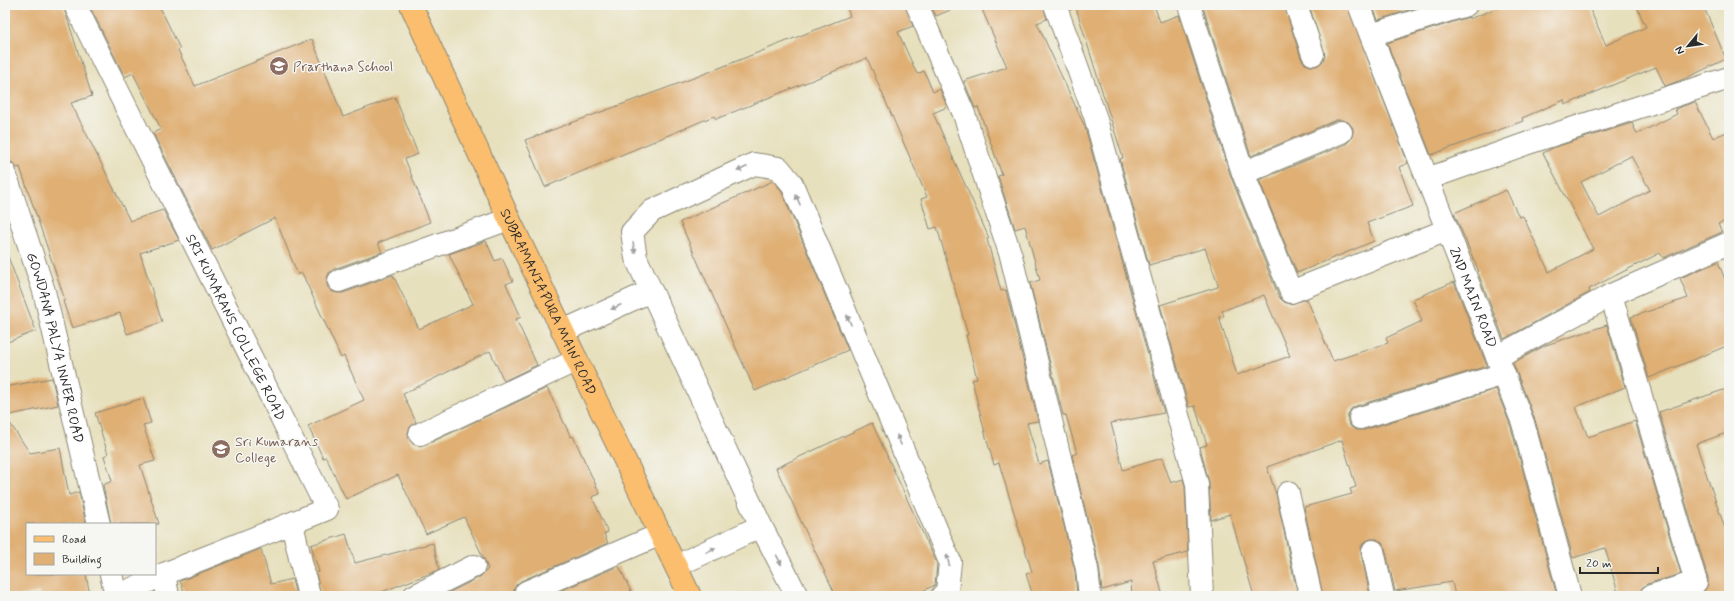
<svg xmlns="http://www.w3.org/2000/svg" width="1734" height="601" font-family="Mynerve,sans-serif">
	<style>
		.building { fill: #dfaf73; fill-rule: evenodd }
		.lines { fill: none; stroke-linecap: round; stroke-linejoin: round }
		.minor-casing { stroke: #898674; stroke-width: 24 }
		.major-casing { stroke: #898674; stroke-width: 24 }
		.minor { stroke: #fff; stroke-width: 22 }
		.major { stroke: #fbbe6e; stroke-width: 22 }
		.oneway { fill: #a0a0a0 }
		.labels { text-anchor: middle; stroke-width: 3; stroke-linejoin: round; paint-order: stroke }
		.education-label { font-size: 14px; fill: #785e54; stroke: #f6f6f2; text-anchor: start }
		.street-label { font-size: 14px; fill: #2b2b2b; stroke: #f6f6f2 }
	</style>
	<rect width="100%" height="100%" fill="#f6f6f2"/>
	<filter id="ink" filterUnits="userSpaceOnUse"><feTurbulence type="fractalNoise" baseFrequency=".025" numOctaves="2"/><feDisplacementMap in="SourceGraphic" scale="8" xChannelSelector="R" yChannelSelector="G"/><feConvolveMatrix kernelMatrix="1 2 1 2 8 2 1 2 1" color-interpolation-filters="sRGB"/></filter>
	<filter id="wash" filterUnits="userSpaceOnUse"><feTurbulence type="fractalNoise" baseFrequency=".012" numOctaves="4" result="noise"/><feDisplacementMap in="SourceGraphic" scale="16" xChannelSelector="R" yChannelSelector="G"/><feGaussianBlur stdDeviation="0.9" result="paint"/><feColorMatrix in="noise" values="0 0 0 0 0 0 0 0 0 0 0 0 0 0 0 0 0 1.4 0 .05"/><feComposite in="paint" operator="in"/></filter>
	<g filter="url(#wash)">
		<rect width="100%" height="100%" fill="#e7e0bd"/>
		<g id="blocks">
			<path class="building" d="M5,5H63L92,96L71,103L130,221L163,210L179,240L140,253L162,322L127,334L120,313L72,328L63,301L65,300L20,167L17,168L13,163L8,161L5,152Z
				M89,5H159L180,49L178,50L195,86L312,39L343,117L395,97L418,154L405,159L430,222L378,243L382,252L334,269L329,273L327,278V286L331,291L337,293H343L393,275L419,329L473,304L449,254L486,241L495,261L502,258L513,281L506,284L521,317L516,319L537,365L504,381L490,351L403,394L416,422L410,427L408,433L409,439L413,444L419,446L425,445L547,388L571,437L573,436L600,494L592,497L608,532L604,534L608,543L521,581L516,585L514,590V596H442L480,577L488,569L485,561L464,517L426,534L398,475L346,499L326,457L323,458L308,426L364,400L344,356L341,358L302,273L298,275L275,218L212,250L153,133L161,129L133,73L125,77Z
				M846,5H905L913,26L898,32L917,74L924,71L933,92L940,89L947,107L933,113L989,238L987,239L1001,291L1006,290L1038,421L1027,423L1039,464L1048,461L1075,571L1077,596H1033L1026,574L1032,572L999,463L994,465L986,437L972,380L977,379L966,335H968L937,227L930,229L921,199L927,197L867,58L716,119L714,116L545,187L525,140L699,76L850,16Z
				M931,5H962L936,16Z
				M980,5H1043L1047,19L1037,23L1085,127L1164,413L1111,423L1123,470L1162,458L1171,483L1183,479L1185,486L1188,552L1153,561L1163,596H1132L1131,582L1102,590L1099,566L1072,455L1077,453L1066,415H1063L1030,283L1040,280L1025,226L1015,229L998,176L1002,175L978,107L975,108L964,81L1007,67Z
				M1068,5H1154L1160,22L1179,15L1231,177L1279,297L1284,302L1290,304L1307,299L1333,361L1388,343L1386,338L1422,321L1413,299L1454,282L1487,366L1356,406L1351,409L1348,415V422L1351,427L1357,430H1364L1496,389L1511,427L1557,596H1455L1452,582L1395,591L1385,548L1382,543L1377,539H1371L1364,542L1361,547V553L1370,595L1323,596L1304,507L1352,494L1350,489L1356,487L1342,440L1267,467L1276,494L1298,596H1254L1230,514L1211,520L1209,483L1200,447L1207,445L1195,406L1189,407L1160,305L1218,287V285L1205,248L1149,265L1120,159L1123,158L1076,8L1070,10ZM1264,295L1290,356L1237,375L1219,317L1224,316L1222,311Z
				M1207,5H1284L1301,58L1305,64L1311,66H1317L1322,62L1325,56L1309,5H1347L1408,163L1399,167L1413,206L1367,223L1374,241L1297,273L1259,180L1346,144L1351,139L1353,133V128L1348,122L1342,120H1336L1251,156L1203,7Z
				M1372,5H1424L1378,20Z
				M1505,5H1588L1606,45L1646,27L1636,5H1703L1726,59L1684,79L1665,86L1656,67L1565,105L1564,100L1522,118L1523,121L1431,155L1387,43L1469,17V19Z
				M1695,102L1713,138L1729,131V220L1718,224L1722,232L1663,258L1660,253L1589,289L1590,292L1504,339L1478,273L1479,272L1454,213L1506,190L1519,217L1523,216L1549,272L1593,249L1543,153L1555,147L1632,123L1637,134L1677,114L1675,109ZM1631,156L1650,190L1599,217L1581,182Z
				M773,181L781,190L848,350L755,391L680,222Z
				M7,254L36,331L5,343V255Z
				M1718,262L1729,289V345L1649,378L1631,317L1688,298L1680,278Z
				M1607,325L1625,387L1576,407L1588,437L1635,421L1681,574L1647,584L1642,588L1639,596H1619L1605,548L1573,558L1535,420L1513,363L1546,345Z
				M52,378L58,405L5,416L30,453L60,448L69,495L79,492L86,524H27V574H86L90,596H40L39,592L19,596H5V387Z
				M1729,388V432L1696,444L1729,540V596H1693L1705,590L1708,584V578L1659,412Z
				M143,398L151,423L143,425L155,461L140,465L159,524H111L103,485L112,481L104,456L108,454L95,413Z
				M872,423L937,564L935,585L912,596H836L776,468Z
				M346,534L355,563L433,543L439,570L371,596H321L316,573L319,572L311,545Z
				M261,549L271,584L292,579L296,596H186L180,581Z
				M619,566L633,596H548Z"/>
		</g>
	</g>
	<g filter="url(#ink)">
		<use href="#blocks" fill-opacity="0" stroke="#898674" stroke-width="1"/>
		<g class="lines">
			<defs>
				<g id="minor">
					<path id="s1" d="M75,5L327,509L164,574L117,596"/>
					<path d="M917,5L964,114L1011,256L1087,569L1090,596"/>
					<path d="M1055,5L1095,116L1197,484L1202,596"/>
					<path d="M1189,5L1243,173L1291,292L1447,230"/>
					<path d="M1296,5L1313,54"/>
					<path id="s2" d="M1359,5L1523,423L1570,596"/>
					<path d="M1371,35L1466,5"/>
					<path id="s3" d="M5,173L44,291L99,524"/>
					<path d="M1243,173L1341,132"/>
					<path d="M1427,179L1531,142L1729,78"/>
					<path d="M339,281L509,219"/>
					<path d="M1611,295L1696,582L1651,596"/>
					<path d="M563,331L651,291"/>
					<path d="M1497,357L1611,295L1729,243"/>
					<path d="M1360,418L1504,374"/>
					<path d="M420,434L577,360"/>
					<path d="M1288,493L1311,596"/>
					<path d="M292,524L309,596"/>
					<path d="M1373,551L1383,596"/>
					<path d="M676,566L761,526"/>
					<path d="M111,574L116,596"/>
					<path d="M164,574L168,596"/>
					<path d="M526,592L661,534"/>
					<path d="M414,596L474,566"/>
					<path d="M797,596L761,526L636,258L632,232L652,211L754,164L779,168L792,184L950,562L947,591L942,596"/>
				</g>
				<g id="major">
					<path id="s4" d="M411,5L509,219L690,596"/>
				</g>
			</defs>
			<use href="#minor" class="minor-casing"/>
			<use href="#major" class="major-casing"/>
			<use href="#minor" class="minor"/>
			<use href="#major" class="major"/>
		</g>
		<defs><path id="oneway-solid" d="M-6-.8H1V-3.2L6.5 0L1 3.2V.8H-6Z"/></defs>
		<g class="oneway">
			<use href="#oneway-solid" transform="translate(742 169) rotate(155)"/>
			<use href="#oneway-solid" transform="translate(798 200) rotate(-113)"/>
			<use href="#oneway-solid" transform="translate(634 248) rotate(81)"/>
			<use href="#oneway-solid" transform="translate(616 307) rotate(155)"/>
			<use href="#oneway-solid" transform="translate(849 320) rotate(-113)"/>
			<use href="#oneway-solid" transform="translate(899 440) rotate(-113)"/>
			<use href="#oneway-solid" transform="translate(711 550) rotate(-26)"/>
			<use href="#oneway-solid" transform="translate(779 560) rotate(63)"/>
			<use href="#oneway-solid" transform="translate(948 560) rotate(-103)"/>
		</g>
	</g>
	<defs>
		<symbol id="school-disc" viewBox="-11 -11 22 22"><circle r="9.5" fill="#8d6e63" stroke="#f6f6f2"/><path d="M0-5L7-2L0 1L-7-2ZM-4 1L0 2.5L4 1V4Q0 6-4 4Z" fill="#fff"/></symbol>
		<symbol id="university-disc" viewBox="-11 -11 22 22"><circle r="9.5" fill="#8d6e63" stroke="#f6f6f2"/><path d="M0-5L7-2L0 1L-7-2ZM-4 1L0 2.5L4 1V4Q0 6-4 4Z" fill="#fff"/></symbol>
	</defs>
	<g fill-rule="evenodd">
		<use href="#school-disc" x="268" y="55" width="22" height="22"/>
		<use href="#university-disc" x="210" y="438" width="22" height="22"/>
	</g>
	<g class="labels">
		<g class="education-label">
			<text x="293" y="71">Prarthana School</text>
			<text x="235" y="446">Sri Kumarans<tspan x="235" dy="16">College</tspan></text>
		</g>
		<g class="street-label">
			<text dy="5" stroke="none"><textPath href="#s2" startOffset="314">2ND MAIN ROAD</textPath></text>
			<text dy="5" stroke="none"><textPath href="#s4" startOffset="327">SUBRAMANIAPURA MAIN ROAD</textPath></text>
			<text dy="5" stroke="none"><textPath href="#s1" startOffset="360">SRI KUMARANS COLLEGE ROAD</textPath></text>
			<text dy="5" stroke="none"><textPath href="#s3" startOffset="182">GOWDANA PALYA INNER ROAD</textPath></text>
		</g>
	</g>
	<rect width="1734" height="601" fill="none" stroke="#f6f6f2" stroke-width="20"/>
	<rect x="26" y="523" width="130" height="52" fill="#f6f6f2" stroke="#a5a5a2"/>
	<rect x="34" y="536" width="20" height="6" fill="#fbbe6e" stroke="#a5a5a2"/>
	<text x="62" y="543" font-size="12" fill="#2b2b2b">Road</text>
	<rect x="34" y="553" width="20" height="12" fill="#dfaf73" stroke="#a5a5a2"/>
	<text x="62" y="563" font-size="12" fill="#2b2b2b">Building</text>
	<g transform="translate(1688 46) rotate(241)" stroke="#f6f6f2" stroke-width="3" paint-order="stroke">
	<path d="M0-3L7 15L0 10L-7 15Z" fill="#2b2b2b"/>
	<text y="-6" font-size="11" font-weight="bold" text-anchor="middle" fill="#2b2b2b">N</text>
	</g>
	<path d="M1580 567v6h78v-6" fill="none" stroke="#2b2b2b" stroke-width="2"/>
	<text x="1586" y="567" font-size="12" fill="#2b2b2b" stroke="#f6f6f2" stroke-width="3" paint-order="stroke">20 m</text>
</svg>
